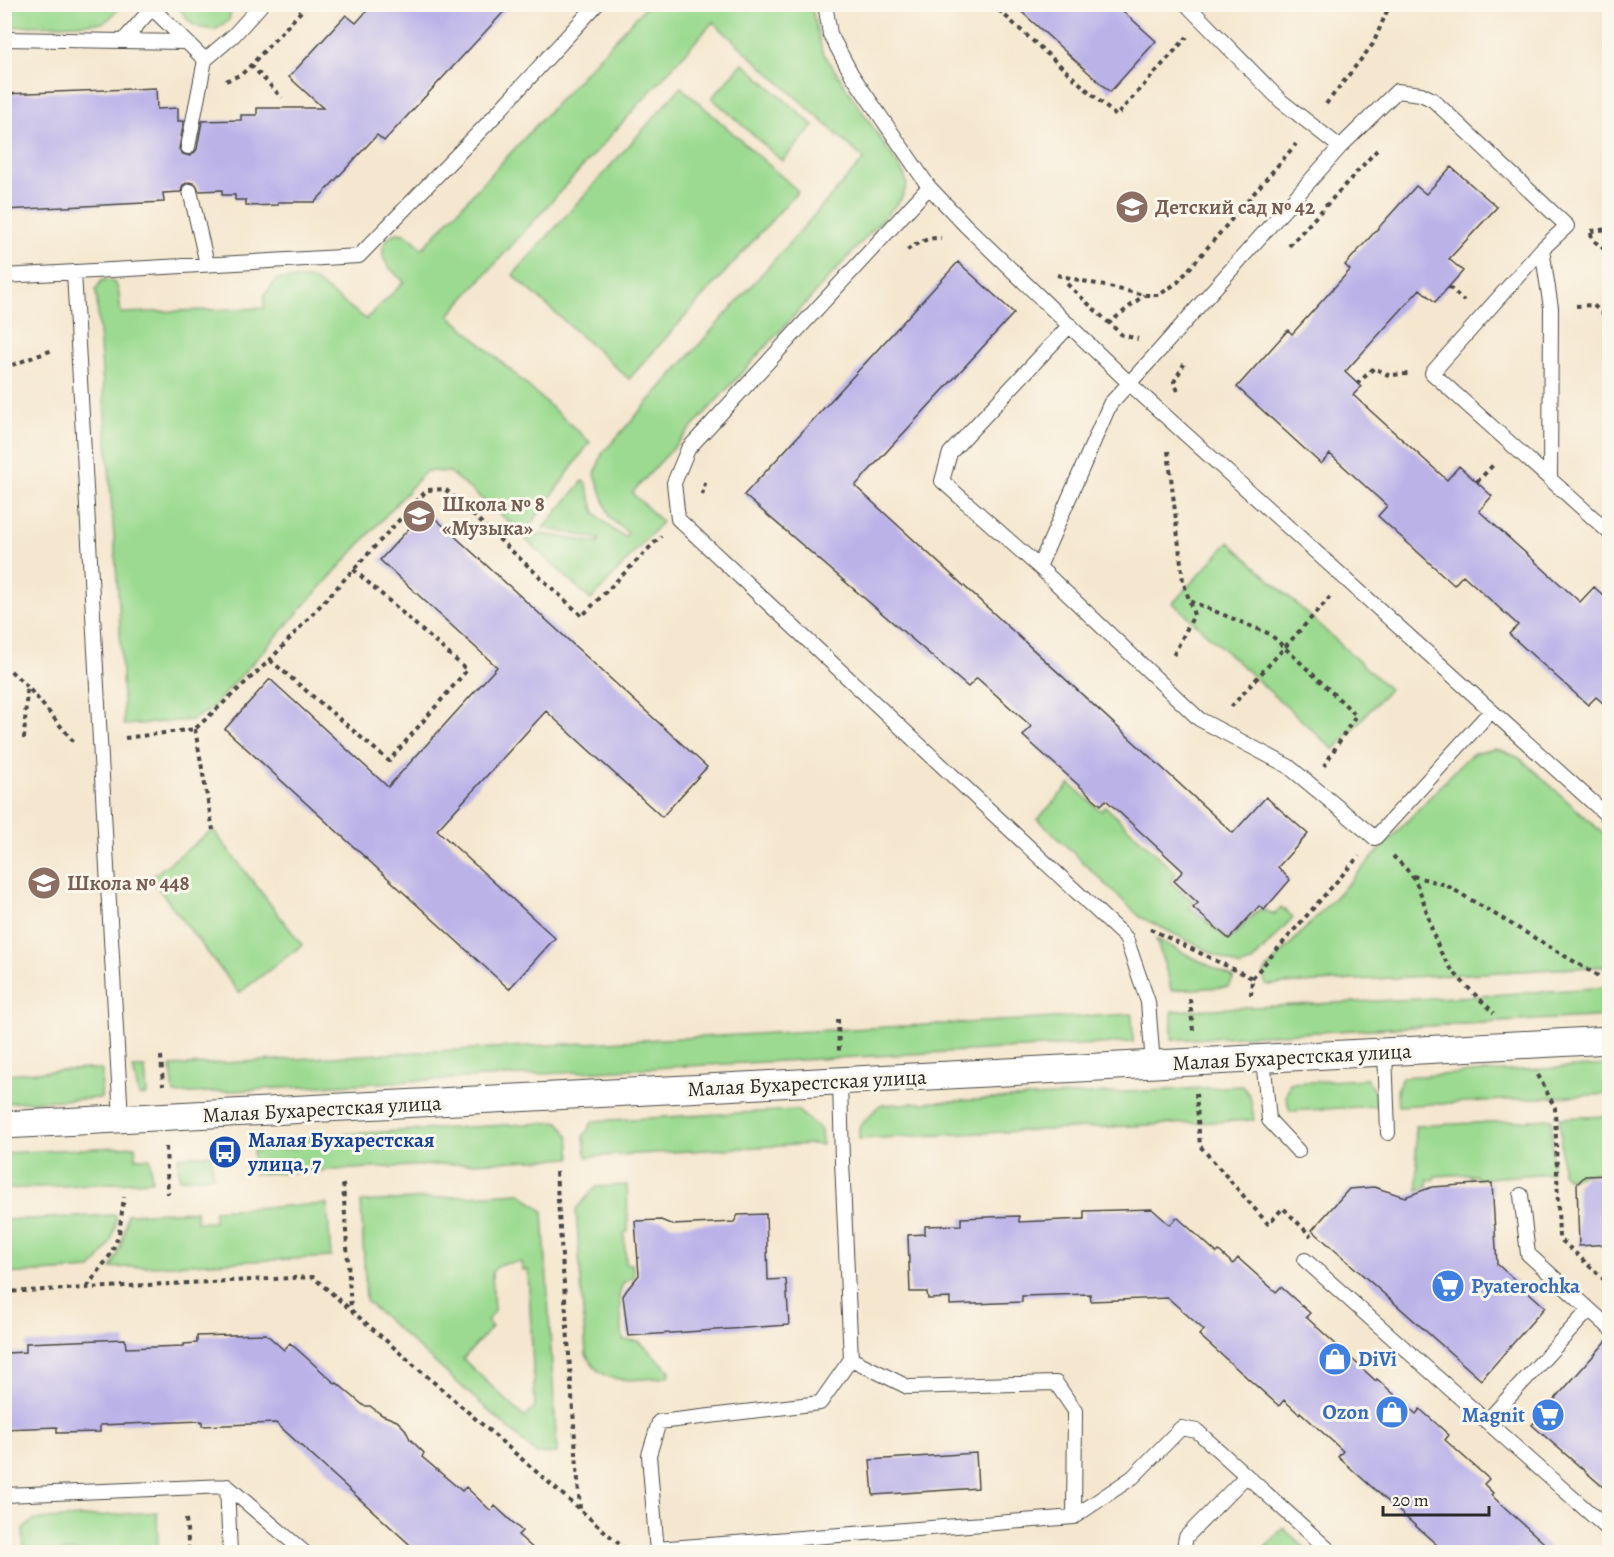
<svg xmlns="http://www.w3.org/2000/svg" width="1614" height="1557" font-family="Alegreya,serif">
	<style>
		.green { fill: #9bda90; stroke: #63825e; stroke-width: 1.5; fill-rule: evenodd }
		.building { fill: #bbb3e8 }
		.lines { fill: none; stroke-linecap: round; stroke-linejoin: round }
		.lane-casing { stroke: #494744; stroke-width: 16 }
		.street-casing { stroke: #494744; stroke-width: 29 }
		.path { stroke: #494744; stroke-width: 4; stroke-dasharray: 4.5 4.5; stroke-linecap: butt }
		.lane { stroke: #fff; stroke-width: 14 }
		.street { stroke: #fff; stroke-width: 27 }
		.labels { text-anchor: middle; stroke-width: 6; stroke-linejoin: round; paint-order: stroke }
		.education-label { font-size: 21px; font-weight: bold; fill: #785e54; stroke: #fbf7ec; text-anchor: start }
		.street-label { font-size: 21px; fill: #2b2b2b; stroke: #fbf7ec }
		.transit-label { font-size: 21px; font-weight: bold; fill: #164399; stroke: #fbf7ec; text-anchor: start }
		.shop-label { font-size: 21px; font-weight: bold; fill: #366cbe; stroke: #fbf7ec; text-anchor: start }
	</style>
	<rect width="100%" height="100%" fill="#fbf7ec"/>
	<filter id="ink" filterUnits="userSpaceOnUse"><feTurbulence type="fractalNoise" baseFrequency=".0167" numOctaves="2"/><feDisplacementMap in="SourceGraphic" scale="12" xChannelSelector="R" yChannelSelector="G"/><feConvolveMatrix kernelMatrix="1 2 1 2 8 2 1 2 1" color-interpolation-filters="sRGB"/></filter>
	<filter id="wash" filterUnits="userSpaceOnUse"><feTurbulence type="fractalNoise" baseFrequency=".008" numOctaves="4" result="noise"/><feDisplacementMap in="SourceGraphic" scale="24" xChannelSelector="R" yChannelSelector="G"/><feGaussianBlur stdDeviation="1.35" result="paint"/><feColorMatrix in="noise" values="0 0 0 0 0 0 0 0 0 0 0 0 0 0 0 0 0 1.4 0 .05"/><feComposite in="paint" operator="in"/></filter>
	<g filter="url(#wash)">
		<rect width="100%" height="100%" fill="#f5e7cf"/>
		<path class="green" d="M233,4L229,20L215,30C195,28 192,27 181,10L182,5Z
			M4,5L5,4L122,5L109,19L103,23L9,27L5,24Z
			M647,5H811L822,51L904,174L907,185L901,199L632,493L662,522L591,600L523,537L541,534L599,543V539L543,528L583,481L586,483L595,513L613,530L625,537L628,533L610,518L595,474L602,454L864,159L713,22L449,315L590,442L529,527L518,529L449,472L426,471L210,710L192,720L124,725L119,607L96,289L102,280C123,278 118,298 121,313L264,308V296L277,279H312L366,319L404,282C398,276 389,269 385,261C377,246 391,226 408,236C414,239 418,245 422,249Z
			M743,63L814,126L782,161L712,98Z
			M681,87L798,191L629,379L513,275Z
			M1229,542L1389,689L1334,750L1173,603Z
			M1495,749L1504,751L1521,759L1609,839V966L1265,985L1264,974L1266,970L1465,760L1474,753Z
			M1070,784L1101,811L1105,806L1176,873L1170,882L1194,902L1189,907L1229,940L1260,909L1264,911L1266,910L1270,913L1275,914L1281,907L1293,917L1252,962L1240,967L1140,917L1038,819Z
			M213,830L302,945L239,993L150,878Z
			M1156,939L1234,978L1228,987L1171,990L1169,979Z
			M1609,987V1016L1172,1040V1011L1477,996Z
			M1132,1014L1133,1042L174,1094L171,1066L436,1051Z
			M1609,1065V1094L1398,1106L1397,1091L1402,1077Z
			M133,1068H145L147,1095L139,1096Z
			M89,1069L102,1070L101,1098L5,1103V1074Z
			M1367,1079L1376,1095V1106L1290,1111L1286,1096L1290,1083Z
			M1242,1086L1250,1096L1254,1120L859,1139V1127L880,1105Z
			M797,1110L821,1130L822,1145L811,1144L586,1157L584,1136L593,1121Z
			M1609,1116V1158L1595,1173L1583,1174L1577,1177L1572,1178H1567L1562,1173L1560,1118Z
			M1552,1119V1173L1477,1179L1476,1176L1473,1175L1470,1179L1469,1174L1435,1176L1434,1180L1428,1179L1427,1187L1418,1190L1415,1126Z
			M559,1122L569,1136L571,1158L254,1174L253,1151L296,1148V1137Z
			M135,1146L136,1158H150L152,1181L5,1189V1153Z
			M211,1154L213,1176L179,1179L178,1157Z
			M627,1185L628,1232L624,1233L626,1264H632L634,1277L623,1283L619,1295L623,1340L639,1341L670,1371L668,1377C636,1379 601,1389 586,1354L576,1209L596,1187Z
			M520,1193L543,1211L557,1453L537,1454L366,1301L361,1202ZM521,1262L522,1270H528L535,1406L525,1418L463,1359L492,1327L487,1321L494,1312L492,1272L500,1264Z
			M327,1204L331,1257L111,1268C121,1251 125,1234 127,1214L196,1211L197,1222H214V1210Z
			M116,1215C116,1237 106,1253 91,1269L5,1274V1220Z
			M157,1512L158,1552H24L23,1529L34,1520Z
			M1283,1528L1310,1552H1261Z"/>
		<g id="blocks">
			<path class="building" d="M373,4H511L384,141L377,135L315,202H278V205L246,206V200H235V195H222V190L199,191L196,184L189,182L183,185L181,192L163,193L164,202L4,210V94L156,88L157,109L178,108V121H184L179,149L183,154L190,156L194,153L197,149L202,121L241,120V115H257V108H323L289,77L346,15L356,23Z
				M1013,4H1115L1156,41L1110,92Z
				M1451,167L1497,207L1449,259L1463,271L1435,302L1420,289L1345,372L1361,387L1353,395L1447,480L1459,466L1492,496L1479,511L1580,602L1594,587L1610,601V709L1596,697L1588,705L1509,634L1518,625L1463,575L1454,585L1378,516L1387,506L1330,454L1321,464L1237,387L1288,330L1292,334L1350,270L1345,265L1416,186L1426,194Z
				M958,262L1014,313L855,486L1233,833L1266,797L1308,834L1278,867L1290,880L1264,910L1259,906L1229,939L1193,908L1198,903L1174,881L1183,871L1106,800L1101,805L1023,736L1031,726L977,678L968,687L744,495Z
				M426,510L707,767L662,817L546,711L437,830L555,938L509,989L225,729L270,679L388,787L497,667L380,560Z
				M1610,1175V1244L1579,1246L1577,1184L1585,1176Z
				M1492,1183L1497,1264L1545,1307L1481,1380L1312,1230L1349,1189L1374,1187L1405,1197L1432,1187Z
				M1152,1209L1170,1225L1177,1217L1217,1253L1219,1251L1233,1264L1238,1258L1276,1292L1281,1287L1310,1313L1306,1317L1376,1381L1377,1379L1416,1414L1420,1409L1449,1435L1445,1440L1489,1479L1484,1484L1493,1493L1491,1495L1554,1552H1445L1338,1457L1343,1451L1300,1412L1299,1414L1284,1400L1279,1406L1199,1335L1204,1330L1168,1298L1091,1301L1090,1294L1022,1296V1302L950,1305V1298L928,1299L927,1292H910L908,1235L925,1234V1226L961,1225V1218L1019,1216V1222L1084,1219V1211Z
				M766,1214L768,1280L786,1279L789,1325L628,1336L623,1296L626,1291L639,1275L635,1221L661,1220L673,1225L734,1222L738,1215Z
				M266,1334L284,1350L290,1343L336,1384L337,1383L364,1406H370L382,1415L397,1421L405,1429L410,1439L424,1453L422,1457L462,1491L466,1487L491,1511L495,1506L522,1531L518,1535L537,1552H418L276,1423L202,1426V1421L100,1425V1432L57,1433V1427L4,1429V1361L7,1360V1353L26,1352V1343L125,1339L126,1348L184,1346V1344L197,1343V1336Z
				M1610,1337V1493L1532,1425Z
				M976,1453L978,1488L873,1495L870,1460Z"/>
		</g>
	</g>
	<g filter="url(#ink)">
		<use href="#blocks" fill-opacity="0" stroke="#494744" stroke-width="1.5"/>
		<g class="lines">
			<defs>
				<path id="lane" d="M155,4L152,8L205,60
					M825,4L830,34L852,75L929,187L966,226L1130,384L1610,818
					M1186,4L1281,101L1340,147
					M4,39L123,41L152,8
					M123,41L185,42
					M188,147L205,60L234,35L262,4
					M929,187L688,449L674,483L678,519L1126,938L1148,1002L1153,1064
					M190,191L207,264
					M1542,249L1551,308L1550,479
					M74,272L121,1119
					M4,276L359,256L487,124L597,4
					M1070,325L950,453L942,481L1039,567L1199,719L1288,766L1375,838L1491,711
					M1039,567L1110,404L1158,352L1340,147L1397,91L1421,94L1433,100L1567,226L1542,249L1432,373L1610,533
					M1385,1052L1388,1133
					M1263,1058L1269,1120L1298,1151
					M840,1081L842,1161L851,1359L908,1387L1056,1383L1075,1411L1074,1517
					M1521,1195L1528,1254L1610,1328
					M1305,1260L1610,1531
					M1487,1421L1589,1310
					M227,1486L230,1552
					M4,1495L227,1486L304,1552
					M656,1549L1074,1517L1133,1477L1181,1428L1197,1431L1331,1552
					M657,1552L649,1455L659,1422L820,1403L851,1359
					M1183,1552L1186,1537L1246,1476"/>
				<path id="street" d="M4,1125L1610,1040"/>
			</defs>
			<use href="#lane" class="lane-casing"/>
			<use href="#street" class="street-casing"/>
			<path class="path" d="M992,4L1116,116L1187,37
				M251,65L282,98
				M226,81L242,74L251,65L308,4
				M1326,104L1373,44L1390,4
				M1591,231L1610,229
				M1591,233L1592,239L1610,254
				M1289,246L1377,150
				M907,250C917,243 929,237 941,238
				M1057,275L1144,295H1159L1178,282L1296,144
				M1067,284L1122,335L1138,339
				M1449,287L1464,301
				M1576,306L1593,305L1607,317L1610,315
				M1108,324L1144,295
				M4,368L53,350
				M1357,384L1374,368L1388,375L1408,374
				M1178,391L1174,382L1184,364
				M1168,451L1183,581L1194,615L1172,658
				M1477,482L1495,463
				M702,495L706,479
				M1609,600H1610
				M1190,601L1270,634L1356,715L1324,766
				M270,660L389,761L467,670L353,569
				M4,665L27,686L74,742
				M1231,707L1330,597
				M195,729L213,830
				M125,738L195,729L270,660L427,490L445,489L582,616L661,536
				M24,739L27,687
				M1393,856C1399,862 1407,869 1412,876C1427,899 1429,933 1444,958C1455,977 1478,997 1494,1013
				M1413,876L1446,885L1600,977
				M1150,929L1252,978L1251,995
				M1252,978L1359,856
				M1190,999L1193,1031
				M838,1019L839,1051
				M161,1056L163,1085
				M1538,1075L1555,1108L1559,1238L1610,1285
				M1196,1093L1200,1146L1268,1224L1283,1208L1311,1236
				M166,1147L168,1194
				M556,1172L580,1509
				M343,1184L351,1309
				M87,1287L111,1254L119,1234L124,1197
				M4,1292L313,1277L625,1549H632
				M186,1519L189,1552"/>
			<use href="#lane" class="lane"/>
			<use href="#street" class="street"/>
		</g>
	</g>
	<defs>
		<symbol id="school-disc" viewBox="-11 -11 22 22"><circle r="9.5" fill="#8d6e63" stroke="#fbf7ec"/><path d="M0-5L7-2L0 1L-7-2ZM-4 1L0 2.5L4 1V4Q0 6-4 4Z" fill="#fff"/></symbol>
		<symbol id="bus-disc" viewBox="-11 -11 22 22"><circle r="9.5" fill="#1a4fb4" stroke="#fbf7ec"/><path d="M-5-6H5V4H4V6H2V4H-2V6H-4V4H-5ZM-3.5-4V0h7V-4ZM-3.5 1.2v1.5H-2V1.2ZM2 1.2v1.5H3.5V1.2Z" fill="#fff"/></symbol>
		<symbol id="supermarket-disc" viewBox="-11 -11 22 22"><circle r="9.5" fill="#3f7fe0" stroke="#fbf7ec"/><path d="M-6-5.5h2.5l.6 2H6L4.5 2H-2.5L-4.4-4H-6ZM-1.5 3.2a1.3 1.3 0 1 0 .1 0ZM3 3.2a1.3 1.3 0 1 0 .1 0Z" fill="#fff"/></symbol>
		<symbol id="shop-disc" viewBox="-11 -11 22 22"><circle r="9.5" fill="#3f7fe0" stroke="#fbf7ec"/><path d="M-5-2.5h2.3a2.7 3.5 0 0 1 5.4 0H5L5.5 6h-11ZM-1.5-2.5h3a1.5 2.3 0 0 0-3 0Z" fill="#fff"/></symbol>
	</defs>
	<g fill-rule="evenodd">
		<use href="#school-disc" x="1113" y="188" width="38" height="38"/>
		<use href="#school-disc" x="400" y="497" width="38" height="38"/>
		<use href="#school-disc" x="25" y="864" width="38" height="38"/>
		<use href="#bus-disc" x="206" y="1133" width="38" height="38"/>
		<use href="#supermarket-disc" x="1429" y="1267" width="38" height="38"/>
		<use href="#shop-disc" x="1316" y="1340" width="38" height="38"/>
		<use href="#shop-disc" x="1373" y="1393" width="38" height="38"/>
		<use href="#supermarket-disc" x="1529" y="1396" width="38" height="38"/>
	</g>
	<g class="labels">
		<g class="education-label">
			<text x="1155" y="214">Детский сад № 42</text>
			<text x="442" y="511">Школа № 8<tspan x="442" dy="24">«Музыка»</tspan></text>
			<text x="67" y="890">Школа № 448</text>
		</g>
		<g class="street-label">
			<text transform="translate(1292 1057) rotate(-3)" y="7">Малая Бухарестская улица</text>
			<text transform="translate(807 1083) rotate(-3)" y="7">Малая Бухарестская улица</text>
			<text transform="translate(322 1109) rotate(-3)" y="7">Малая Бухарестская улица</text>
		</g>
		<g class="transit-label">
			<text x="248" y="1147">Малая Бухарестская<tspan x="248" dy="24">улица, 7</tspan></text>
		</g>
		<g class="shop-label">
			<text x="1471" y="1293">Pyaterochka</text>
			<text x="1358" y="1366">DiVi</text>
			<text x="1369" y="1419" text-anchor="end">Ozon</text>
			<text x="1525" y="1422" text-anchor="end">Magnit</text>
		</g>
	</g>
	<rect width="1614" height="1557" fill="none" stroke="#fbf7ec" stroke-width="24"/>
	<path d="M1383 1506v9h106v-9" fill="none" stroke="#2b2b2b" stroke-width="3"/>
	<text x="1392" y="1506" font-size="18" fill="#2b2b2b" stroke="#fbf7ec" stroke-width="4.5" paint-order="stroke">20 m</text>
</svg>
